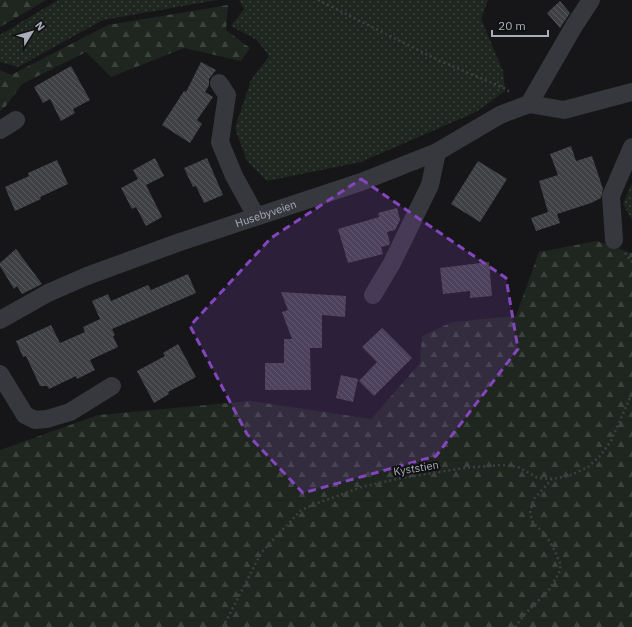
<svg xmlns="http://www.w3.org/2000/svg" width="632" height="627" font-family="'IBM Plex Sans',sans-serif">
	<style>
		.grass { fill: url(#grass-dots) }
		.forest { fill: url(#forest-firs) }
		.building { fill: url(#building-back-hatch) }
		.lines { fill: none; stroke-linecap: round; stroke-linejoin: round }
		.path { stroke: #3d3f44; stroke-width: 2.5; stroke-dasharray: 2 3; stroke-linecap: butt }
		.minor { stroke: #37383d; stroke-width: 18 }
		.marked { fill: #8446be; fill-opacity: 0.2; stroke: #8446be; stroke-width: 3; stroke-dasharray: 8 5; stroke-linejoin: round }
		.labels { text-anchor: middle; stroke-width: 4; stroke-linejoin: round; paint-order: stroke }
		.street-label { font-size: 11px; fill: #a8adb8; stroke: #111113 }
	</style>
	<defs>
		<pattern id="grass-dots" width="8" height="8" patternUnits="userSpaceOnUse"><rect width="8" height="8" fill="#1e261f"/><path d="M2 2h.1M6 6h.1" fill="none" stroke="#3c433d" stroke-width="1.8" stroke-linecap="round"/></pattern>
		<pattern id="forest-firs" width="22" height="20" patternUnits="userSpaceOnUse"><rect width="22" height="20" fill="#1e261f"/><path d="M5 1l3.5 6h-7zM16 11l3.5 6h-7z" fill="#3c433d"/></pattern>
		<pattern id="building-back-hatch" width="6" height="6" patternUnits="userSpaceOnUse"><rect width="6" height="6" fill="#404145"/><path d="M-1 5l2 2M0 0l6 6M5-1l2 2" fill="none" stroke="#595a5e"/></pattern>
	</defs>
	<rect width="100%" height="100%" fill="#161618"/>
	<path class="grass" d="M58,0H217L103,20L18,67L0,62V35Z
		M239,0H488L481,19L503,71L505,91L476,112L361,162L267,181L247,161L235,128L251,80L269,56L257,40L231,26L244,9Z
		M632,183V220L623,204Z"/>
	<path class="forest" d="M0,0H46L0,27Z
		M228,5L226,30L250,48L241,61L184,48L111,77L86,52L22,84L5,107L0,111V70L11,75L108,25Z
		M597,241L632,253V627H0V450L98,415L250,401L371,419L420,363L422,336L452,322L516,316L539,252Z"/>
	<path class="building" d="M560,1L570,13L560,28L547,13Z
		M201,62L216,70L209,79V85L205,92L213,97L197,120L202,124L190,143L162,125L184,91L186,92Z
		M71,66L90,100L73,109L75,113L61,121L50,99L43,103L34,87Z
		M571,146L576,161L592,156L603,189L601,198L591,203L557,214L560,223L536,231L531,218L548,212L539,181L558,175L550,154Z
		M155,158L164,176L146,185L162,217L146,226L136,207L132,209L121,188L138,179L133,170Z
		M207,158L223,195L204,203L196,186L193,187L184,168Z
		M57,160L68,184L40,197L41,199L15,211L5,187L29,176L28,173Z
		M478,161L507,179L480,222L451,204Z
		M397,208L400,220L395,230L387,232L390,243L389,245L381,247L383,254L348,263L338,229L379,217L378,213Z
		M16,249L42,284L22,294L17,286L14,289L0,266V263Z
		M489,262L492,296L470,298V291L443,294L440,268Z
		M188,274L196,293L112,329L115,335L113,336L118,347L90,360L95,370L77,379L76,376L49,389L47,386H40L26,356L23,357L16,341L51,325L60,343L85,332L83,327L100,319L92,301L108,294L111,301L148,285L151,290Z
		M281,292L346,296L345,317L322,315V348H310L311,390H265V363H284V339H292L282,312L288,310Z
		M382,328L412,358L374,396L359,381L377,362L362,347Z
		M178,344L196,377L168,392L169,394L154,403L137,371L165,356L163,353Z
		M341,375L358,379L353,402L336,398Z"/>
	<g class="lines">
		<path class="path" d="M318,0L438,60L504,88L510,92
			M625,253L632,262
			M223,627L261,553L300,511L312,505L362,487L401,478L465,468L502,465L518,467L538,478L552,479L569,476L588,467L600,456L611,441L632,393
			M515,627L524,615L549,590L559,573L561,565L553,547L544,533L533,523L530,513L533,500L552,479"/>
		<g class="minor">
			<path d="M219,83L227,95L220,142L234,176L256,216"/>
			<path d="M529,104L574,26L591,0"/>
			<path d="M0,130L16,120"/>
			<path d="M614,240L611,196L632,147"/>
			<path d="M373,295L392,263L430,185L437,152"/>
			<path id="s1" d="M0,320L48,293L87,276L180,242L361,182L437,152L500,115L529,104L564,110L632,92"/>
			<path d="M0,374L25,415L35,420L47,419L70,412L112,386"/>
		</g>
	</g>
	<path class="marked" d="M361,179L506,278L518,349L436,456L303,493L247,434L190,326L271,238Z"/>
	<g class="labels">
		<g class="street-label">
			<text dy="4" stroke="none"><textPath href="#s1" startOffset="287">Husebyveien</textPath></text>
			<text transform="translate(416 468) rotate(-9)" y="4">Kyststien</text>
		</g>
	</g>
	<g transform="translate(32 32) rotate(53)" stroke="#111113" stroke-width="3" paint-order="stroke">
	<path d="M0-3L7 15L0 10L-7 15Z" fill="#a8adb8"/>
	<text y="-6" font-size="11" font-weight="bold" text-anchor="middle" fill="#a8adb8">N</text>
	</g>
	<path d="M492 30v6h56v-6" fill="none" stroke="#a8adb8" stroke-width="2"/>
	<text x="498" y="30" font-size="12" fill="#a8adb8" stroke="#111113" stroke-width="3" paint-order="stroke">20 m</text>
</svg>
